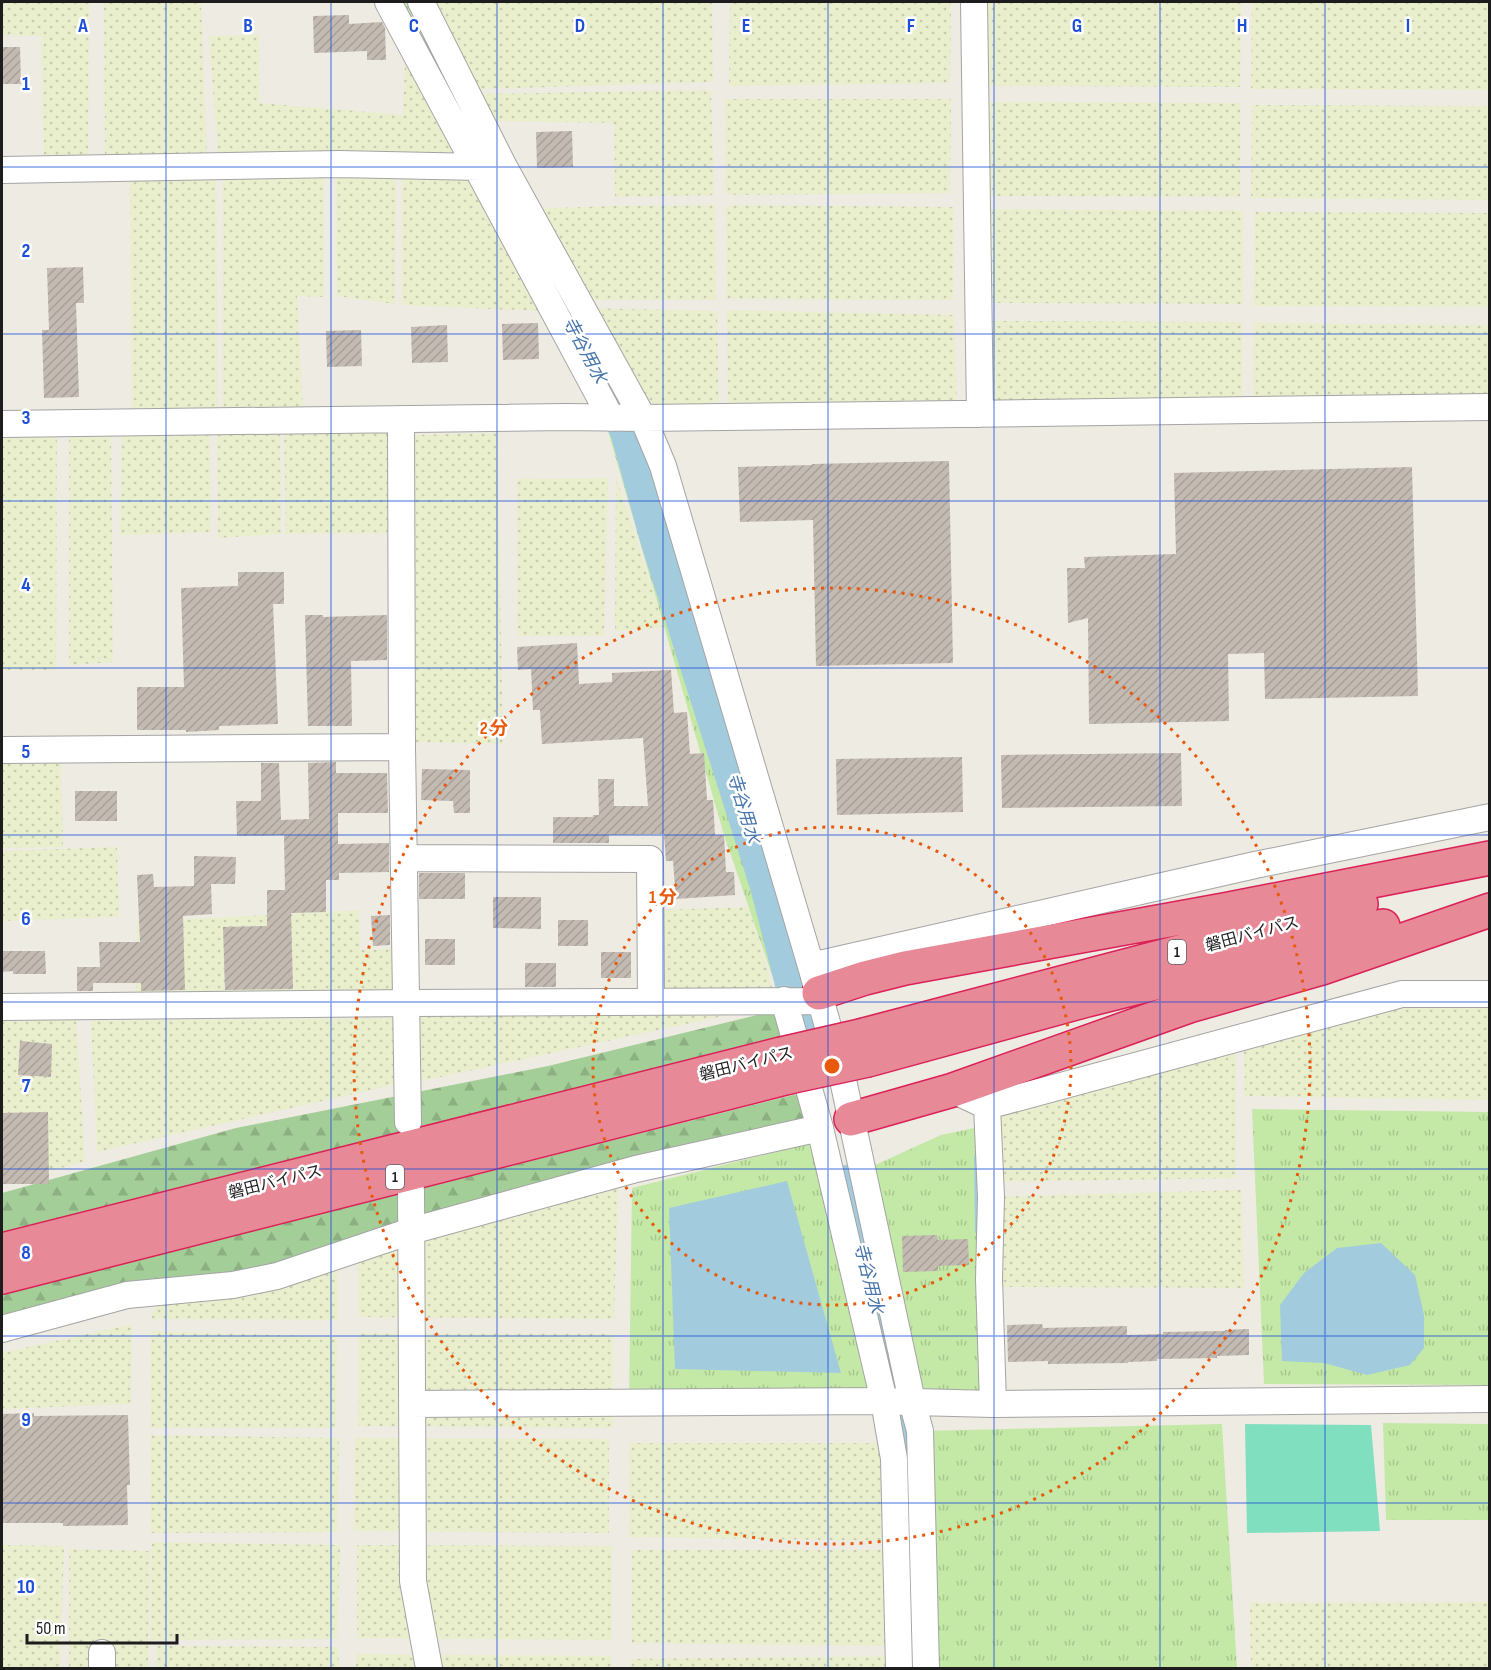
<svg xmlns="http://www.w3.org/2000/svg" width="1491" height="1670" font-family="'Sofia Sans Condensed','Noto Sans JP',sans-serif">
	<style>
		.farmland { fill: url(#farmland-dots) }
		.grass { fill: url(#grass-tufts) }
		.forest { fill: url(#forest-firs) }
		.pitch { fill: #7fdfbf }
		.water { fill: #a2ccdd }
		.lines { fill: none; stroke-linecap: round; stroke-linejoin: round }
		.stream { stroke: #a2ccdd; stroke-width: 6 }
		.river { stroke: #a2ccdd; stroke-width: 36 }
		.building { fill: url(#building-hatch) }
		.minor-casing { stroke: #a4a4a4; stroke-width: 28 }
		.highway-casing { stroke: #da2258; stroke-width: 36 }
		.minor { stroke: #fff; stroke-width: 26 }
		.highway { stroke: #e78996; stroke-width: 33 }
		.highway-bridge-casing { stroke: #da2258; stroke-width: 36; stroke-linecap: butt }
		.highway-bridge { stroke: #e78996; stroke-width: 33 }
		.grid { fill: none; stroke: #1d4ed8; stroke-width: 1.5; stroke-opacity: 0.55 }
		.ring { fill: none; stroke: #e8590c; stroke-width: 3; stroke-dasharray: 3 6 }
		.labels { text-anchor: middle; stroke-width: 5; stroke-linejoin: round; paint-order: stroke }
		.shield { fill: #fff; stroke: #616161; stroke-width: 1.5 }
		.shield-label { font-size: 15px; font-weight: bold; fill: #1d1d1d }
		.street-label { font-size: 16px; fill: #1d1d1d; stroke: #fff }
		.water-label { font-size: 18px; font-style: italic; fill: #4976ad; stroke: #fff }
		.grid-label { font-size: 20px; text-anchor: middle; font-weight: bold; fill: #1d4ed8; stroke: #fff; stroke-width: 5; stroke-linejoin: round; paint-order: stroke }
		.centre { fill: #e8590c; stroke: #fff; stroke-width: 3 }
		.ring-label { font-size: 18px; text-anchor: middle; font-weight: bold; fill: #e8590c; stroke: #fff; stroke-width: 5; stroke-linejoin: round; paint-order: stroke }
	</style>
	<defs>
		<pattern id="farmland-dots" width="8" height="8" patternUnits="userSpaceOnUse" patternTransform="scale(1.5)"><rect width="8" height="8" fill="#e9eecd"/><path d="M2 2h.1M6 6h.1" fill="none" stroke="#c7ccb0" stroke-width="1.8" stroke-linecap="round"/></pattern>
		<pattern id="grass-tufts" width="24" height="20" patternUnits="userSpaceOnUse" patternTransform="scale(1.5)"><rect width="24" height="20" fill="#c4e9a7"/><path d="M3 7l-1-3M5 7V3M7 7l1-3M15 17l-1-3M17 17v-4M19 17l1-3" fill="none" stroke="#a8c78f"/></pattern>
		<pattern id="forest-firs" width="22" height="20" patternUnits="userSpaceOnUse" patternTransform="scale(1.5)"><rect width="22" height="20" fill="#a4ce97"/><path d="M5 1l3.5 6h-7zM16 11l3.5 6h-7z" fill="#8db082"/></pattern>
		<pattern id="building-hatch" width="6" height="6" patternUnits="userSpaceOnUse" patternTransform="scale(1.5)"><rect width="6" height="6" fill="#c3bab2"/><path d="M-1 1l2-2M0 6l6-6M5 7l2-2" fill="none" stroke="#a79f99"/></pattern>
	</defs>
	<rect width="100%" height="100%" fill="#eeebe2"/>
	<path class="farmland" d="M2,2H89L88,157L44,160L41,36L2,35Z
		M104,2H201L207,158L105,157Z
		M437,2H712L713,82L480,89Z
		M730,2H951L950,83L729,86Z
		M986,2H1241L1240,87L985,86Z
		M1252,2H1489V90L1251,89Z
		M259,35V103L403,115L405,61L458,157L218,155L209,36Z
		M711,90L714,195L615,197L614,123L494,121L481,94Z
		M725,99H951L950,193L726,195Z
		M986,102L1240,103V197L985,196Z
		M1252,105L1489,106V200L1251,198Z
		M324,174V297L297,296L303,409L223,411V175Z
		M471,175L540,311L402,305V178Z
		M336,176L396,177L395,304L337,296Z
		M130,179L216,180L218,410H132Z
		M715,205L716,300H578L528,209L613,206Z
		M726,205L953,207V300L727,299Z
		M988,209L1243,211V304L988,303Z
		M1255,212L1489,213V307L1254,306Z
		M582,308L717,311L719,417L643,418Z
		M727,310L954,315L957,407L728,417Z
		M987,321L1242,322V416L987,414Z
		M1254,323L1489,325V418L1253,417Z
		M2,416L57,417L56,670H2Z
		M389,428L390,533L286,534L284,431Z
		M209,429L211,532L120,535L122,432Z
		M217,432H280L281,534L218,538Z
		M497,433L503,744L414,742L412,435Z
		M111,435L113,662L69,665V436Z
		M616,476L664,627L615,631Z
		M608,478L604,636H518L517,479Z
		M61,762L63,847L2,848V764Z
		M117,847L119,917L2,921V851Z
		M749,907L776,1000L659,992V910Z
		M359,910L360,950L406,948V996L136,1006L137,922Z
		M1402,994L1489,1007V1100L1245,1096L1244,1045Z
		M412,1003L769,1006L413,1083Z
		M2,1016L76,1017L85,1161L2,1185Z
		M394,1018L397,1084L97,1152L91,1021Z
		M1236,1053V1178L982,1182L987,1106Z
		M618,1183L614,1319L359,1317L358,1257Z
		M1241,1190L1244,1288L990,1287L991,1197Z
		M337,1263L338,1320L151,1319L159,1300Z
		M132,1324L131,1404L2,1409V1353Z
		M151,1331L337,1337L336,1428H151Z
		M359,1333L613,1334V1428L358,1426Z
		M151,1435L339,1438L337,1532L151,1533Z
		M355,1438L609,1439V1533L354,1531Z
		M630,1443H889L896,1541L629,1537Z
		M152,1542L340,1545L337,1639L151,1640Z
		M2,1545L64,1546L60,1668H2Z
		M357,1545L612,1546V1640L357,1638Z
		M69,1549L150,1551L148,1668H69Z
		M632,1550H896L899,1646L632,1643Z
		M1489,1602V1668H1251L1250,1603Z
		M157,1646L338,1647L339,1668H157Z
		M356,1654L611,1656V1668H356Z
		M899,1656V1668H631V1659Z"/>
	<path class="grass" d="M388,2H421L643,418L811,966L774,981L724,835L604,417Z
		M1252,1109L1489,1112V1385L1264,1384Z
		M988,1125L993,1404L926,1401L885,1276L862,1171L941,1135Z
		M823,1140L875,1401L629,1403L632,1188Z
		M1383,1423L1489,1424V1520H1386Z
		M1222,1424L1237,1668H926L920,1431Z"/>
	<path class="forest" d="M786,1008L793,1033L2,1233V1193L236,1128L548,1066Z
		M809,1091L820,1128L277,1276L2,1319V1294Z"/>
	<path class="pitch" d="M1245,1424L1371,1425L1380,1531L1247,1533Z"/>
	<path class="water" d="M787,1181L841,1373L675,1369L669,1208Z
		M1381,1243L1415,1275L1424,1315V1348L1410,1365L1367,1375L1324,1363L1282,1361L1280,1305L1304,1273L1337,1248Z"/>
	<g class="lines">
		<path class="stream" d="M977,1157L978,1231"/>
		<path class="river" d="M606,385L628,431L659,542L768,886L806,1034
			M845,1183L891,1364L900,1420L901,1437"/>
	</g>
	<path class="building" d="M349,15V24L382,22L385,28L386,60H367V51L314,53L313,16Z
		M2,47H20L21,84H2Z
		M572,131L573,167L537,168L536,132Z
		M83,267L84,303H76L79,397L44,398L42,330H49L47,268Z
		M538,323L539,359L503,360L502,324Z
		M447,325L448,362L412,363L411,327Z
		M361,330L362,366L327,367L326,331Z
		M949,461L953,663L816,666L813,520L740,522L738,467L812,465V464Z
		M1412,467L1418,696L1265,699L1264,653L1228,654L1229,721L1089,724L1088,618L1068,623L1067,568H1085L1084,557L1176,554L1174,473Z
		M238,572H284V604H273L278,724L219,726V730L186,732V730H137V687H184L181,588L238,586Z
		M305,615H323V617L387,615V660L351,661L352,726H308Z
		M577,643L579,684L612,682V673L671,670L674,713L687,712L690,754L704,753L707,800H713L715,835H724L726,872H734L735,895L676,899L673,861H666L664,834L609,835V843H553V817H593V815H599L598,779H614V806H648L643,738L542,744L540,710H533L531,669L518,670L517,647Z
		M1181,753L1182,806L1002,808L1001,755Z
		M962,757L963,812L837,815L836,759Z
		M336,762V773H387L388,813H338V844L389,843V872L339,873V880H326V912L291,913L293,989L225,990L223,927L267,926V890H285L284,835L237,836L236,801H261V763H279L281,820L309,819L308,763Z
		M422,769L470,770V813H454L453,801L421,800Z
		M75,791H117V821H75Z
		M194,856L236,857L235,884H211L212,914L183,916L185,990L141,991V983H93V991H77V967H100L99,942H140L137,875L153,874L154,887L194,886Z
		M419,873H465V899H419Z
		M493,897H541V929L493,928Z
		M390,915V945L373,946L371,916Z
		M558,920H588V946H558Z
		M425,939H455V965H425Z
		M2,951H45L46,974H13V971L2,972Z
		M601,952H631V978H601Z
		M525,963H556V987H525Z
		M20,1041L52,1044L51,1077L18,1075Z
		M48,1112L49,1184H2V1113Z
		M937,1235L938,1240L968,1239L969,1265L938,1266V1271L903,1272L902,1236Z
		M1042,1324L1043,1328L1127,1326V1335L1163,1334V1332L1225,1331V1330L1249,1329V1355L1217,1356V1358L1157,1359V1361L1128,1362V1363L1048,1364V1361L1008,1362L1007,1325Z
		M34,1413V1416L128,1415L130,1485H127L128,1525L63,1526V1523H2V1414Z"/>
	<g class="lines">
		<defs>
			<path id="minor" d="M388,2L611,418
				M421,2L503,165L643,418L663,466L811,966L843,1080L912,1401L920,1431L926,1668
				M974,2L980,414
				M2,170L339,164L480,167L503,165
				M401,419L402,747L408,1122
				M2,424L567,417L643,418L1490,407
				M2,750L402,747
				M404,858L650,859L651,1001
				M811,966L1255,865L1490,817
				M784,1000L820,1128L884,1401L894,1459L899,1668
				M2,1007L412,1003L821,1001
				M953,1090L987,1106L1402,994H1490
				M987,1106L991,1197L989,1279L993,1404
				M411,1190L413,1581L429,1668
				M2,1329L127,1295L233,1285L277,1276L411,1231L636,1169L820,1128
				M412,1404L875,1401L993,1404L1490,1399
				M102,1668V1653"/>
			<path id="highway" d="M819,993L865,978L905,968L1224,910L1490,858
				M864,1035L1361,904
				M868,1060L1087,1000L1383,926
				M851,1119L953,1090L1189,1006L1322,968L1490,910
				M2,1250L781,1054
				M2,1277L789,1077"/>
		</defs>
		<use href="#minor" class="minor-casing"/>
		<use href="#highway" class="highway-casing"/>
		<use href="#minor" class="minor"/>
		<use href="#highway" class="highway"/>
		<defs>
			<path id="highway-bridge" d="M781,1054L864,1035
				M789,1077L868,1060"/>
		</defs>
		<use href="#highway-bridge" class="highway-bridge-casing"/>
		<use href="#highway-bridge" class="highway-bridge"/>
	</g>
	<path class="grid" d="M166,2V1668M331,2V1668M497,2V1668M663,2V1668M828,2V1668M994,2V1668M1160,2V1668M1325,2V1668M2,167H1490M2,334H1490M2,501H1490M2,668H1490M2,835H1490M2,1002H1490M2,1169H1490M2,1336H1490M2,1503H1490"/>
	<g class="ring">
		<circle cx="832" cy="1066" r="239"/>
		<circle cx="832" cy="1066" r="478"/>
	</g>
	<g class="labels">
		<g class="shield">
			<rect x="1168" y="940" width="18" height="24" rx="4.5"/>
			<rect x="386" y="1165" width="18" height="24" rx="4.5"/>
		</g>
		<g class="shield-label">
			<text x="1177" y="957">1</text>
			<text x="395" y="1182">1</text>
		</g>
		<g class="street-label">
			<text transform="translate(1252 933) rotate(-15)" y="6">磐田バイパス</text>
			<text transform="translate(746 1063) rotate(-14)" y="6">磐田バイパス</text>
			<text transform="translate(275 1181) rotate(-14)" y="6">磐田バイパス</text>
		</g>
		<g class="water-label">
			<text transform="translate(585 350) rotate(62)" y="6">寺谷用水</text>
			<text transform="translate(744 808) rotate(73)" y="6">寺谷用水</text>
			<text transform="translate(869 1278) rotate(76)" y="6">寺谷用水</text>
		</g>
	</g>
	<g class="grid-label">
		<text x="83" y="32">A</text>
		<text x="248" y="32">B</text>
		<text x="414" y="32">C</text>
		<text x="580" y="32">D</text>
		<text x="746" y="32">E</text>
		<text x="911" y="32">F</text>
		<text x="1077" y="32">G</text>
		<text x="1242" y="32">H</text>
		<text x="1408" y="32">I</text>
		<text x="26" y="90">1</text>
		<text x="26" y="257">2</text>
		<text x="26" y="424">3</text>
		<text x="26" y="591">4</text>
		<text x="26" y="758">5</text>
		<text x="26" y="925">6</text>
		<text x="26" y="1092">7</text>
		<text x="26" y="1259">8</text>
		<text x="26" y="1426">9</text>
		<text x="26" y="1593">10</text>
	</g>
	<circle cx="832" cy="1066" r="9" class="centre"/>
	<g class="ring-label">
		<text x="494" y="734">2 分</text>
		<text x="663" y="903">1 分</text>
	</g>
	<rect width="1491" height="1670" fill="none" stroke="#1d1d1d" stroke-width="6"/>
	<path d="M27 1634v9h150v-9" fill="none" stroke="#1d1d1d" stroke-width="3"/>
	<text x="36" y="1634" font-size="18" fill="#1d1d1d" stroke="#ffffff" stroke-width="4.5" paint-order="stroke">50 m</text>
</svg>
